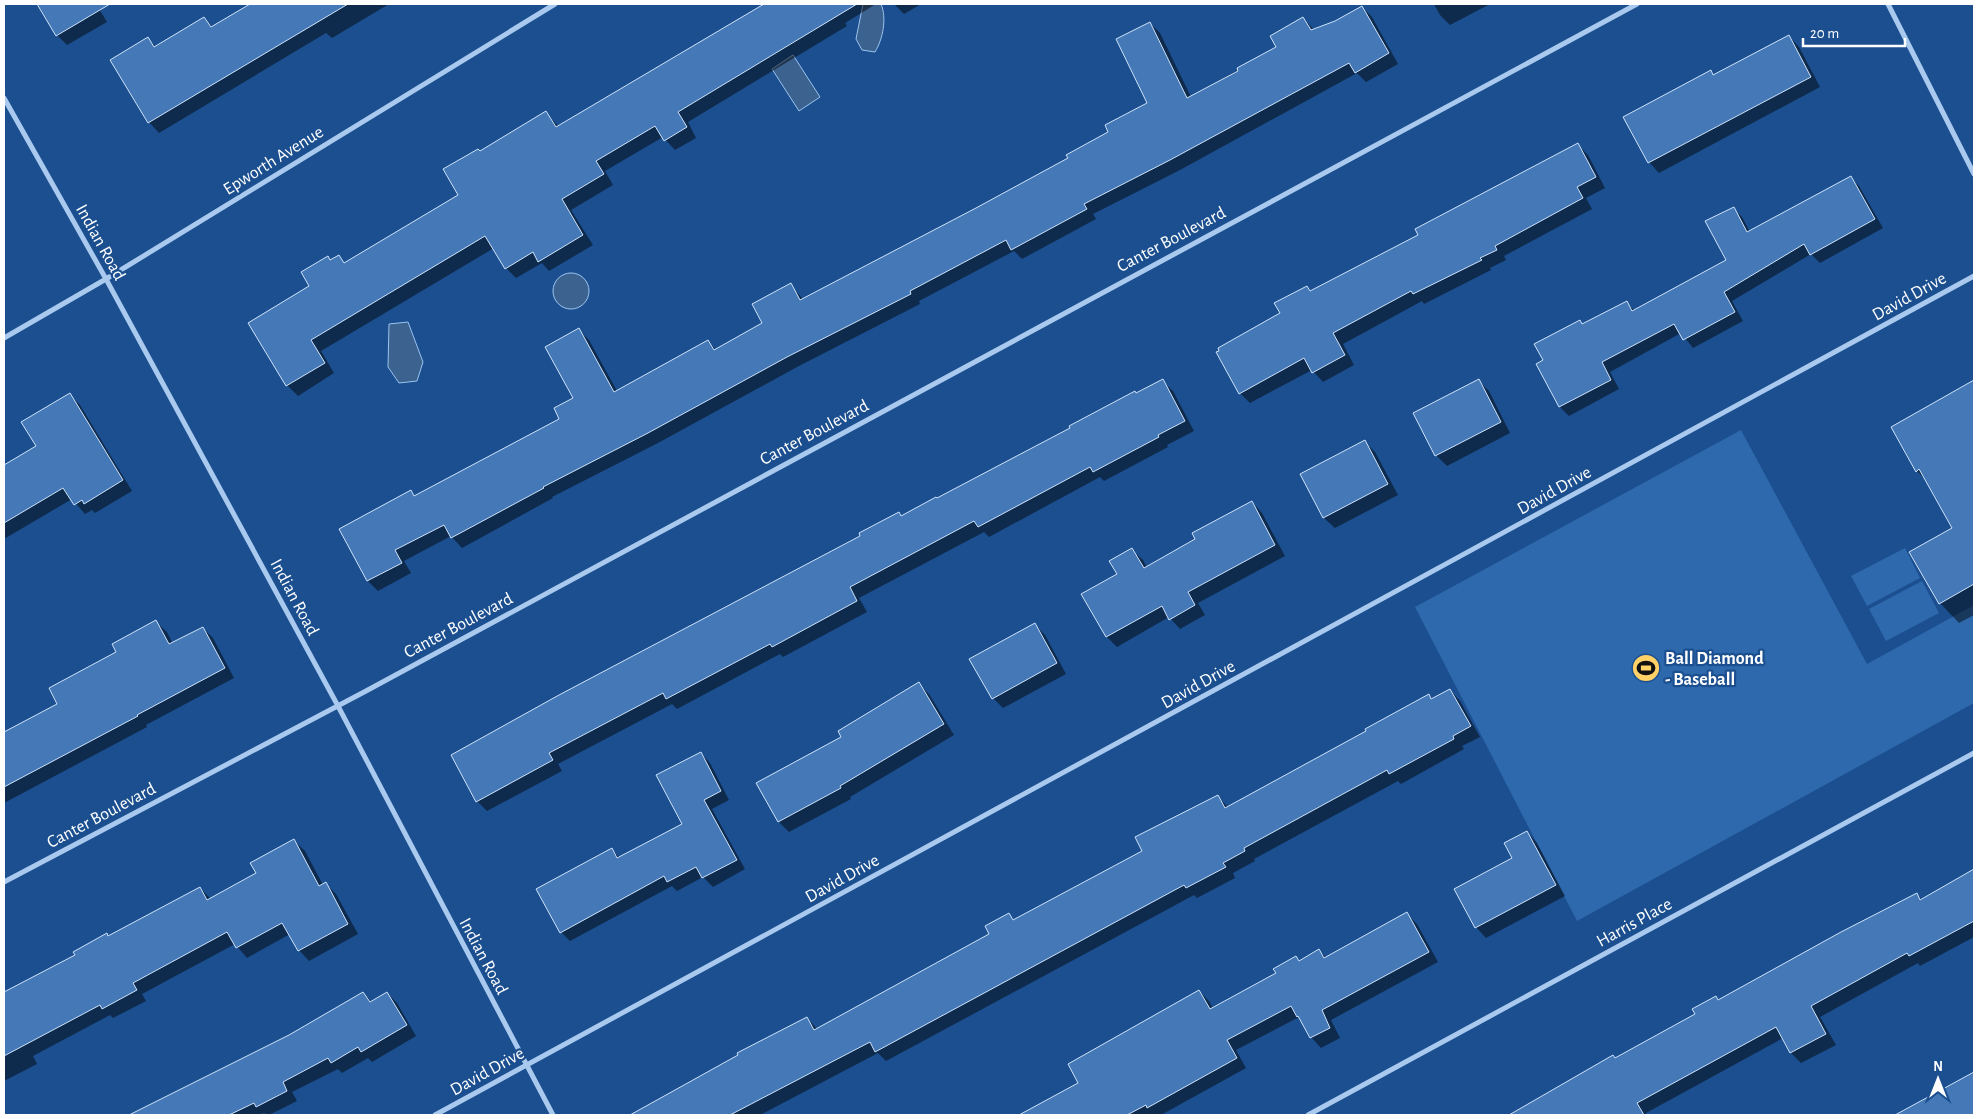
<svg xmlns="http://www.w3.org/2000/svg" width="1978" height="1119" font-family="'Alegreya Sans',sans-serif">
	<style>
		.green { fill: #2e69ad }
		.water { fill: #3c6290; stroke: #9cc4f0 }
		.shadow { fill: #0007 }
		.building { fill: #4478b7; stroke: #cfe3fa }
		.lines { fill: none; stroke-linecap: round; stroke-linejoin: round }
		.street { stroke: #a9c9ee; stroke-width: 5 }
		.labels { text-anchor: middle; stroke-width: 4.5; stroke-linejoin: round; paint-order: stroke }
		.street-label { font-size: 18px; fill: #fff; stroke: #1b4f8f }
		.poi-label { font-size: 18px; font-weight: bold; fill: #fff; stroke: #1b4f8f; text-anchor: start }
	</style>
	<rect width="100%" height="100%" fill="#1b4f8f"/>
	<path class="green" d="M1741,430L1867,664L1974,605V703L1577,921L1415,607Z
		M1905,548L1920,578L1867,606L1851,576Z
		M1922,581L1939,613L1886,641L1869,609Z"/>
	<path class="water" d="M863,4H881C887,18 883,39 875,52L862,50L856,39Z
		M793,55L820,97L799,111L772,69Z
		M553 291a18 18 0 1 1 36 0a18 18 0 1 1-36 0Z
		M408,322L423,362L417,381L399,383L388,367L389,324Z"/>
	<path class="shadow" d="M39,4H96L107,22L67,45L57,35Z
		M268,4H389L332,38L326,33L159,133L149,122L148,39L156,47L204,19L213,27L257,10Z
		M765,4H876L845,23L847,26L688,122L696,138L675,150L663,137L605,171L613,185L571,210L593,245L549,271L542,263L516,278L506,268L494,248L321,351L334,373L298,396L287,385L250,323L311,287L331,261L339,257L345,264L460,195L480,152L546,113L559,127Z
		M894,4H921L904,14Z
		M1434,4H1490L1450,25L1440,15Z
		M1362,7L1372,17L1398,64L1366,82L1357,73L1180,170L1093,214L1096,219L1022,259L1014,251L919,301L920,304L797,367L658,443L552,497L553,498L462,548L451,536L404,561L411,573L378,591L368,581L341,529L410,491L416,497L561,420L575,398L579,330L589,340L617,391L708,341L716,350L764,323L790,285L803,299L977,209L1069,158L1110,133L1148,104L1150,23L1160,33L1191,97L1278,47L1303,18L1314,30L1336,22Z
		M1789,36L1799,47L1820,87L1659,173L1649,162L1710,72L1714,76Z
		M1578,145L1588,155L1605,188L1586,198L1592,209L1504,256L1506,260L1490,268L1491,270L1424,304L1422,301L1343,344L1354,365L1323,382L1312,370L1250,403L1240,393L1282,314L1307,287L1312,292L1419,235Z
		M1850,177L1859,186L1883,228L1820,263L1811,254L1732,301L1743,321L1693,348L1681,333L1610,372L1619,389L1569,416L1560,407L1538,364L1544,361L1583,325L1626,303L1634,310L1727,260L1733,208L1742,217L1750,232Z
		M1478,380L1489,391L1510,433L1447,466L1436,455L1415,413Z
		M1162,381L1173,391L1194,431L1167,445L1168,447L1104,481L1100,477L989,537L984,532L859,598L867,612L783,657L780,654L677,709L672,704L558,764L562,771L487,811L477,801L862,537L899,513L902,516Z
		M1974,382V615L1959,623L1940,603L1954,528L1928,482L1917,471L1893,427Z
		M70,395L80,405L132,491L95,513L92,510L85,514L72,499L4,539V467L37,447Z
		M1365,442L1375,452L1398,495L1335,528L1324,518L1302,475Z
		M1252,502L1262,513L1285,556L1198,603L1205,615L1180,629L1169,617L1117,647L1107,637L1083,594L1118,574L1132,550L1143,560L1147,568L1197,540Z
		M156,622L167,632L173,644L203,628L213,638L234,678L146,725L147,727L4,803V733L59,705L117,652Z
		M1035,625L1045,635L1066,674L1003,708L993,698Z
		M919,684L929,694L954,735L850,797L851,799L789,832L779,822L843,737Z
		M1450,690L1460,701L1480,737L1462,746L1464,749L1401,784L1398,781L1254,859L1255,861L1233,873L1235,878L1197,898L1194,895L886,1061L878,1053L760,1115H661L654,1103L807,1018L817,1029L991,934L1009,915L1014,920L1143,851L1218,797L1228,807L1368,732L1429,696L1433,699Z
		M701,753L710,763L729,800L712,809L745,869L713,887L703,877L677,891L672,886L570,941L561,932L612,850L620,858L684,824Z
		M1527,832L1537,843L1565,896L1486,938L1476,927Z
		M294,841L305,851L323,885L326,884L336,894L358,934L309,961L299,950L290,934L247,958L235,944L142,994L146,1001L113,1018L110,1015L33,1056L37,1064L4,1081V994L200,888L211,899L257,873Z
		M1974,870V937L1920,966L1918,963L1820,1017L1836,1045L1801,1063L1791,1053L1783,1038L1646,1113L1647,1115H1510L1613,1057L1615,1059L1697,1014L1716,997L1719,1000L1917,895L1922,900Z
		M1407,914L1417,924L1438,962L1331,1020L1340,1038L1321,1048L1311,1037L1299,1017L1236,1050L1246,1068L1161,1115H1020L1080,1084L1199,991L1209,1001L1213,1009L1277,974L1296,957L1300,961L1319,951L1327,958Z
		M363,993L372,1002L387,993L397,1003L416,1036L372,1062L368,1058L342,1073L338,1069L292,1092L297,1101L269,1115L264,1113L259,1115H132L290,1036Z
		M1974,1073V1115H1897Z"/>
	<path class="building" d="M37,4H110L56,36Z
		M250,4H348L148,123L110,60L148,37L154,47L204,17L211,27Z
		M764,4H857L678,112L687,127L664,141L655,126L596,161L604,174L562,199L583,235L538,262L533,252L505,269L485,236L311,340L325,363L286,386L248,323L309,286L301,272L328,256L330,260L339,255L344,263L458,195L443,169L478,149L480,151L546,111L556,127Z
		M1362,6L1389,53L1355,73L1349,63L1170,160L1084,204L1087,209L1011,250L1006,240L910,291L911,294L787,357L648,433L543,487L544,488L451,538L444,525L395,550L402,563L367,581L339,529L411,490L414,496L559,419L554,408L573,398L545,347L579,328L614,392L708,340L714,350L762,323L752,304L791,283L800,300L976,208L1068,158L1066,155L1108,132L1105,125L1147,103L1116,39L1150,22L1187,98L1238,71L1237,68L1276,47L1270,36L1303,17L1311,30L1335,21Z
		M1789,35L1811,77L1648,163L1623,117L1711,70L1713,75Z
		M1578,143L1596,177L1577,187L1583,198L1495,246L1497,250L1480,258L1482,260L1413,294L1411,291L1333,333L1345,355L1312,373L1304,358L1239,394L1216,352L1219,351L1218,348L1280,313L1274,303L1307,286L1310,291L1418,235L1415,229Z
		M1851,176L1875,219L1810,255L1804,244L1724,292L1735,312L1683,340L1674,324L1602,362L1611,380L1559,407L1536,364L1543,360L1534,344L1580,320L1582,324L1627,301L1632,311L1726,260L1705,221L1734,207L1747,232Z
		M1163,379L1185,421L1158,435L1159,437L1093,472L1090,467L978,527L974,521L850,587L857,601L772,647L770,644L666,699L663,693L549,753L553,760L476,802L451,755L559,695L860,536L859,533L899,512L901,516L936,497L937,498L1070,428L1069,426L1135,391L1136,393Z
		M1479,379L1501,422L1435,456L1413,413Z
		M1974,380V584L1939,604L1909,552L1952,528L1919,469L1916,472L1891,427Z
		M70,393L123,480L84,504L82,500L74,505L63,488L4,523V465L36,446L21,422Z
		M1365,440L1388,484L1323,518L1300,474Z
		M1252,501L1275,545L1188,592L1195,605L1169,620L1162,606L1106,637L1081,594L1117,574L1109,561L1132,548L1144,568L1195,539L1192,533Z
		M156,620L169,644L203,627L225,668L137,715L138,716L4,787V732L57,704L49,688L116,652L112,644Z
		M1035,623L1057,663L992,699L969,659Z
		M919,682L944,724L840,786L841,788L778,822L756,783L841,737L838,731Z
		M1450,689L1471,726L1453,736L1454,739L1389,774L1387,770L1244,848L1245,851L1223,863L1226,867L1186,888L1184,885L875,1052L870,1042L730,1115H630L738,1055L737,1053L807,1017L814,1030L989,934L985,926L1009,913L1013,920L1142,851L1135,837L1218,795L1225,808L1366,731L1365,729L1429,694L1431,699Z
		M701,752L721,791L704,800L737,860L702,878L696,867L667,882L664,876L560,933L536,889L612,848L617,858L682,824L656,775Z
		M1527,831L1556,885L1475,928L1454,889L1512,858L1504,843Z
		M294,839L319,886L326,882L348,924L298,951L282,923L236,948L227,932L133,983L137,990L102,1009L100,1005L4,1056V992L75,955L73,952L107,933L108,936L200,887L207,900L256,873L250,863Z
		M1974,869V921L1909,956L1907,953L1811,1006L1826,1034L1790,1053L1776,1027L1637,1103L1644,1115H1509L1613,1055L1615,1058L1695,1014L1692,1009L1716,996L1718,1000L1841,932L1917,893L1920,900Z
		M1407,912L1429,952L1322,1010L1330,1028L1310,1038L1298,1016L1297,1017L1291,1006L1227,1040L1237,1058L1147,1108L1146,1105L1127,1115H1019L1078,1083L1068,1064L1199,990L1210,1009L1276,973L1273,969L1296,956L1299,961L1319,949L1324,958Z
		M363,992L370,1002L387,992L407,1025L361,1052L358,1047L331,1063L328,1058L283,1082L287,1091L256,1107L254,1103L229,1115H129L289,1035Z
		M1974,1072V1115H1895Z"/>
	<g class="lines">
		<path class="street" d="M1888,4L1974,174
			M4,98L106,279L338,706L553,1115
			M4,338L106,279L555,4
			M4,882L366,691L1637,4
			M435,1115L1974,276
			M1308,1115L1974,753"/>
	</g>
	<defs>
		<symbol id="stadium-disc" viewBox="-11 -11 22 22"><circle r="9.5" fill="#ffd166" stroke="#1b4f8f"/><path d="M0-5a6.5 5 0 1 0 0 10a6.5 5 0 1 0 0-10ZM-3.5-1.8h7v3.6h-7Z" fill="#111"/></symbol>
	</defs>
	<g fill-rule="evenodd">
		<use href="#stadium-disc" x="1630" y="652" width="32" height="32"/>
	</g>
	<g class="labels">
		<g class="street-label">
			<text transform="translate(273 160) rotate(-32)" y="6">Epworth Avenue</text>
			<text transform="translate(1171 239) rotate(-28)" y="6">Canter Boulevard</text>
			<text transform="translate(101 242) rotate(61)" y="6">Indian Road</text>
			<text transform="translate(1909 296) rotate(-29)" y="6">David Drive</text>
			<text transform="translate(814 432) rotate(-28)" y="6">Canter Boulevard</text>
			<text transform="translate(1554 490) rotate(-29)" y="6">David Drive</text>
			<text transform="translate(295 597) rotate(62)" y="6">Indian Road</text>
			<text transform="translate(458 625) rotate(-28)" y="6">Canter Boulevard</text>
			<text transform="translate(1198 684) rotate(-29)" y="6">David Drive</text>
			<text transform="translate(101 815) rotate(-28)" y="6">Canter Boulevard</text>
			<text transform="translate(842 878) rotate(-29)" y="6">David Drive</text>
			<text transform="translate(1634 922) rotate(-29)" y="6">Harris Place</text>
			<text transform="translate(484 956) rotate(62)" y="6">Indian Road</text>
			<text transform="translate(487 1071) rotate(-29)" y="6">David Drive</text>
		</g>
		<g class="poi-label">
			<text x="1665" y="664">Ball Diamond<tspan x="1665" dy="21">- Baseball</tspan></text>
		</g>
	</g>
	<rect width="1978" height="1119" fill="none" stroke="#ffffff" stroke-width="10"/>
	<g transform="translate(1938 1079)" stroke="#1b4f8f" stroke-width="4" paint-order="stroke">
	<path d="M0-4L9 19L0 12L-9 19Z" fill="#ffffff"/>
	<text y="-8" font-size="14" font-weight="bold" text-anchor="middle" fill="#ffffff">N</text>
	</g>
	<path d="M1803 38v8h102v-8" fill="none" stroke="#ffffff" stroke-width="2.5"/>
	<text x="1810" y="38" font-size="15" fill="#ffffff" stroke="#1b4f8f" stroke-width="4" paint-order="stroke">20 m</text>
</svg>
